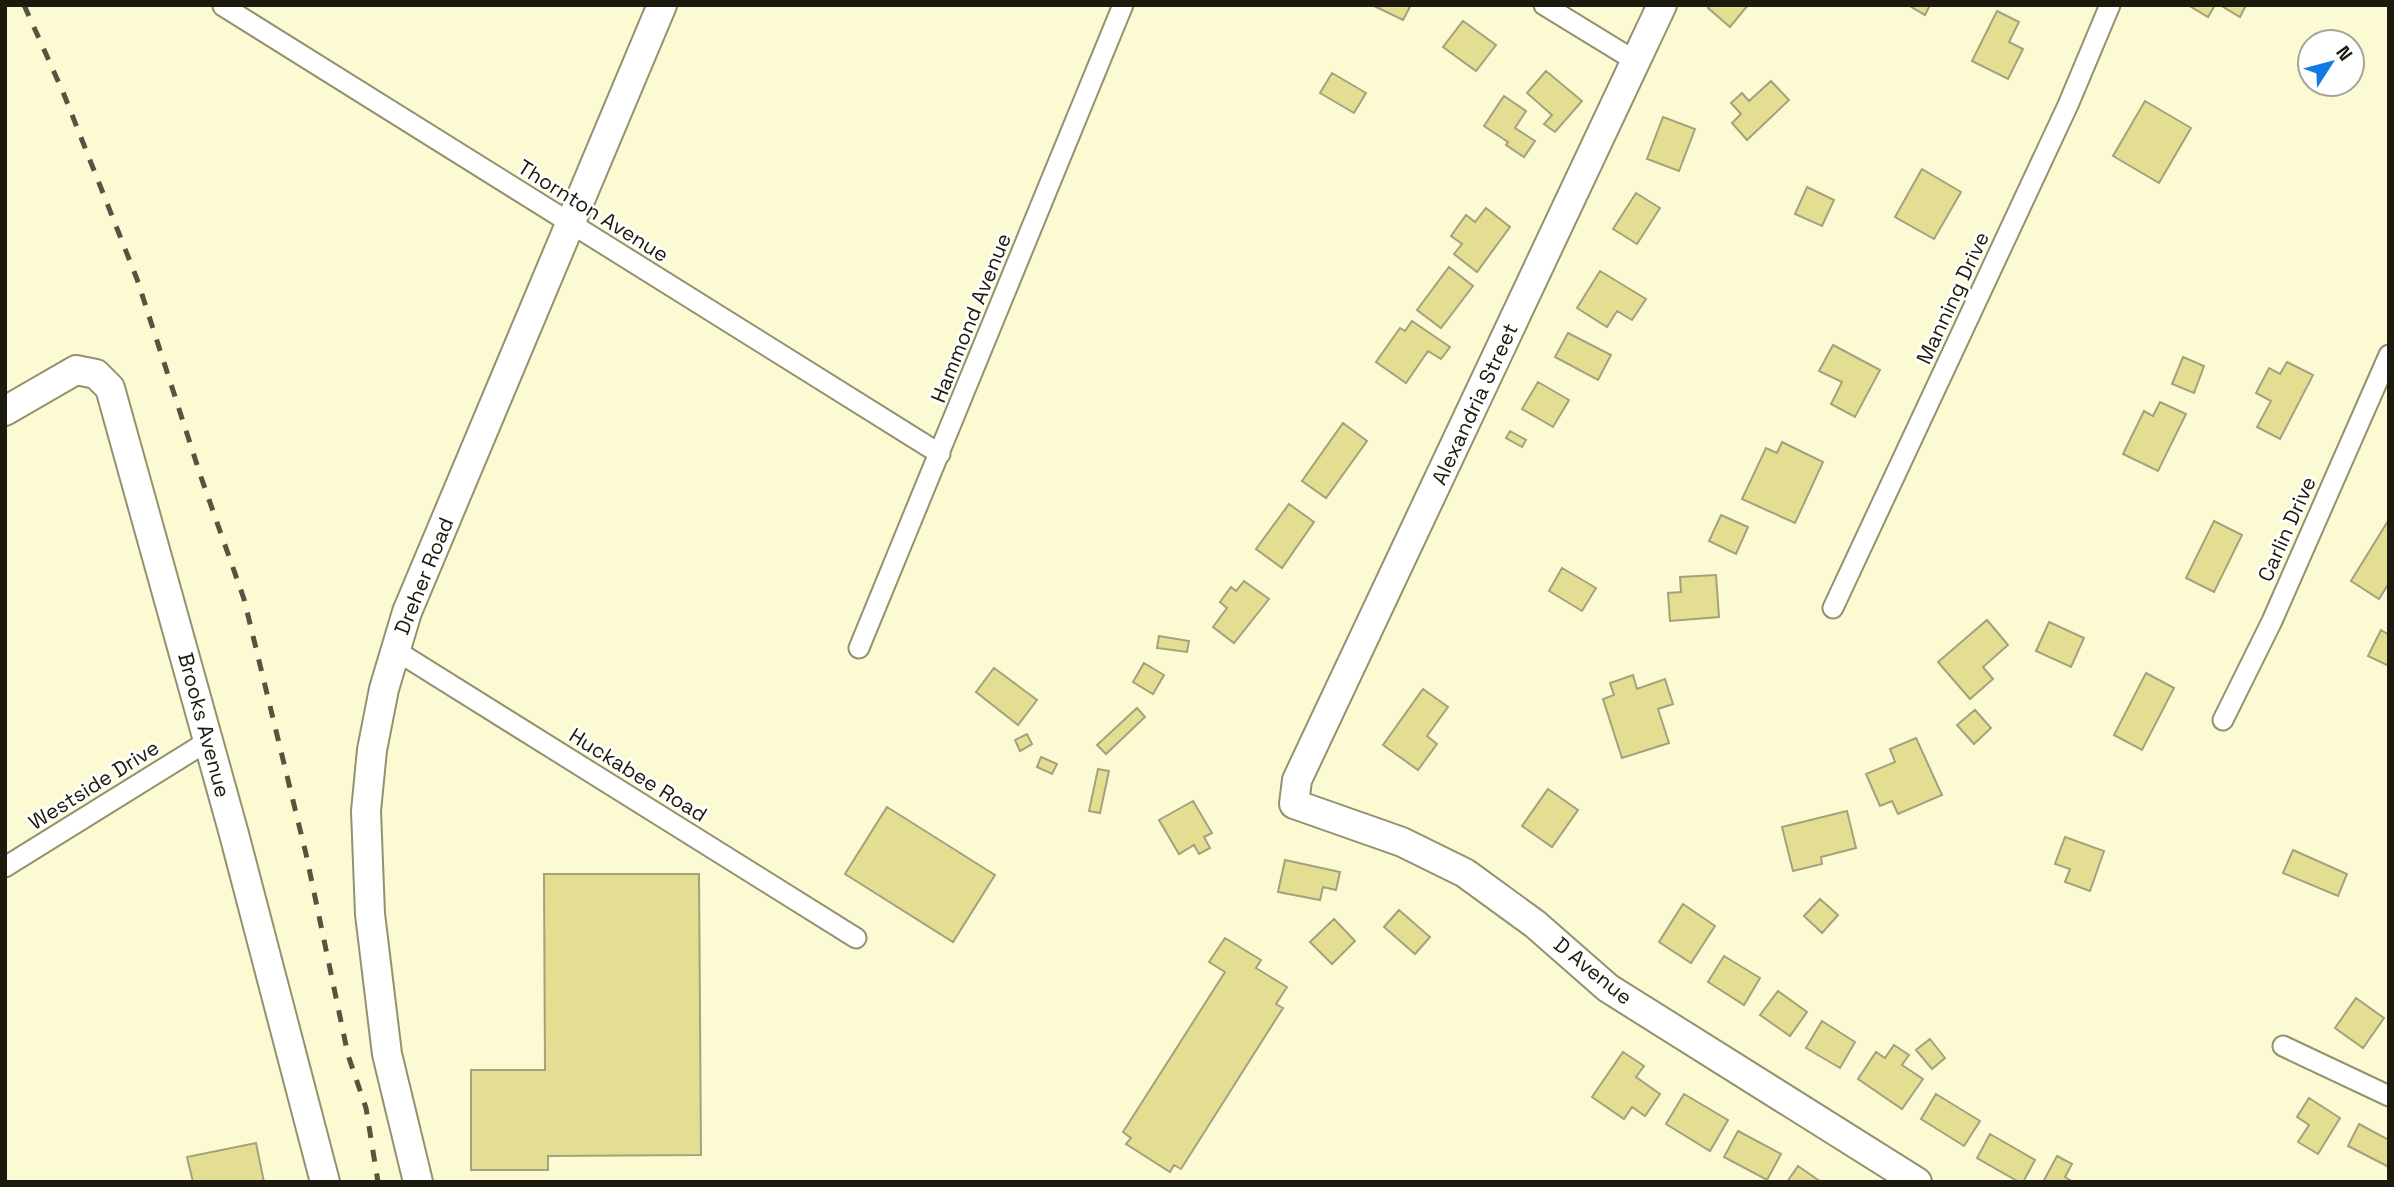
<svg xmlns="http://www.w3.org/2000/svg" width="2394" height="1187" font-family="'Space Grotesk',sans-serif">
	<style>
		.building { fill: #e4de93; stroke: #a4a17d; stroke-width: 2 }
		.lines { fill: none; stroke-linecap: round; stroke-linejoin: round }
		.street-casing { stroke: #94916e; stroke-width: 23 }
		.secondary-casing { stroke: #94916e; stroke-width: 32 }
		.street { stroke: #fff; stroke-width: 19 }
		.secondary { stroke: #fff; stroke-width: 28 }
		.rail { stroke: #565440; stroke-width: 5; stroke-dasharray: 12 12; stroke-linecap: butt }
		.labels { text-anchor: middle; stroke-width: 5; stroke-linejoin: round; paint-order: stroke }
		.street-label { font-size: 21px; fill: #1c1a0d; stroke: #fff }
	</style>
	<rect width="100%" height="100%" fill="#fcfad3"/>
	<path class="building" d="M1372,5H1411L1403,20Z
		M1710,5H1748L1730,27L1708,8Z
		M1908,5H1930L1925,15Z
		M2188,5H2215L2208,17Z
		M2220,5H2246L2240,17Z
		M1997,11L2019,22L2009,42L2023,49L2008,79L1972,61Z
		M1463,21L1496,45L1476,71L1443,47Z
		M1546,71L1582,101L1555,132L1544,124L1552,115L1527,93Z
		M1332,73L1366,93L1354,113L1320,93Z
		M1771,81L1789,100L1747,140L1732,123L1741,114L1731,103L1742,93L1749,101Z
		M1504,96L1526,111L1515,128L1535,141L1524,157L1506,145L1508,142L1484,126Z
		M2145,101L2191,128L2159,183L2113,156Z
		M1663,117L1695,129L1679,171L1647,159Z
		M1922,169L1961,192L1934,239L1895,217Z
		M1807,187L1834,200L1822,226L1795,214Z
		M1636,193L1660,208L1637,244L1613,229Z
		M1486,208L1510,227L1477,272L1454,254L1462,244L1451,236L1466,215L1475,222Z
		M1449,267L1473,286L1441,328L1417,310Z
		M1600,271L1646,299L1632,320L1617,311L1607,327L1577,308Z
		M1412,321L1450,347L1441,359L1428,351L1406,383L1376,362L1400,328L1405,331Z
		M1568,333L1611,355L1598,380L1555,357Z
		M1833,345L1880,370L1855,417L1831,404L1842,382L1819,371Z
		M2183,357L2204,366L2194,393L2172,384Z
		M2287,362L2313,375L2280,439L2257,427L2271,401L2256,393L2269,368L2280,374Z
		M1538,382L1569,400L1553,427L1522,409Z
		M2160,402L2186,414L2158,471L2123,454L2144,411L2153,416Z
		M1343,423L1367,441L1326,498L1302,481Z
		M1510,431L1526,440L1522,447L1506,438Z
		M1782,442L1823,462L1795,523L1742,499L1766,448L1777,453Z
		M1289,504L1314,522L1282,568L1256,549Z
		M1721,515L1748,527L1736,554L1709,541Z
		M2214,521L2242,535L2214,592L2186,578Z
		M2388,521L2389,583L2379,599L2351,581Z
		M1562,568L1596,588L1582,611L1549,591Z
		M1716,575L1719,617L1670,621L1668,593L1681,592L1680,577Z
		M1244,581L1269,599L1234,643L1213,627L1227,608L1220,602L1231,587L1236,591Z
		M1987,620L2008,645L1983,667L1993,679L1970,699L1938,662Z
		M2049,622L2084,638L2071,667L2036,651Z
		M2381,630L2389,635V666L2368,656Z
		M1159,636L1189,641L1187,652L1157,648Z
		M1144,663L1164,675L1153,694L1133,682Z
		M994,668L1037,700L1018,725L976,692Z
		M2146,673L2174,688L2142,750L2114,735Z
		M1633,675L1637,689L1665,679L1673,704L1658,709L1669,743L1622,758L1603,699L1614,695L1610,683Z
		M1423,689L1448,707L1427,736L1437,744L1418,770L1383,745Z
		M1137,708L1145,717L1106,754L1097,745Z
		M1975,710L1991,728L1974,744L1957,725Z
		M1027,734L1032,744L1020,751L1015,740Z
		M1916,738L1942,795L1898,814L1892,801L1880,806L1866,774L1895,762L1890,749Z
		M1041,757L1057,764L1052,774L1037,767Z
		M1098,769L1109,771L1100,813L1089,811Z
		M1548,789L1578,810L1552,847L1522,826Z
		M1193,801L1212,833L1204,837L1210,848L1199,854L1194,845L1179,854L1159,820Z
		M887,807L995,875L953,942L845,874Z
		M1847,811L1856,848L1821,857L1822,864L1793,871L1782,827Z
		M2065,837L2104,851L2090,891L2065,882L2070,869L2055,864Z
		M2293,850L2347,874L2338,896L2283,873Z
		M1285,860L1340,872L1336,890L1323,887L1320,900L1278,892Z
		M544,874H699L701,1155L548,1156V1170H471V1070H545Z
		M1820,899L1838,915L1822,933L1804,916Z
		M1683,904L1715,926L1691,963L1659,942Z
		M1399,910L1430,937L1415,954L1384,927Z
		M1334,919L1355,941L1332,964L1310,942Z
		M1225,938L1261,960L1256,968L1287,987L1276,1004L1283,1008L1181,1169L1174,1165L1170,1172L1126,1144L1131,1138L1123,1132L1225,972L1209,962Z
		M1724,956L1760,978L1744,1005L1708,982Z
		M1778,991L1807,1012L1790,1036L1760,1015Z
		M2356,998L2384,1018L2363,1048L2335,1028Z
		M1822,1021L1855,1042L1840,1068L1806,1048Z
		M1930,1039L1945,1058L1932,1069L1916,1050Z
		M1894,1045L1909,1055L1902,1065L1923,1079L1902,1109L1858,1079L1876,1052L1885,1058Z
		M1623,1052L1644,1066L1636,1077L1660,1094L1645,1116L1632,1107L1624,1119L1592,1097Z
		M1684,1094L1728,1120L1710,1151L1666,1124Z
		M1936,1094L1980,1121L1964,1146L1921,1119Z
		M2309,1098L2340,1118L2318,1154L2298,1142L2309,1125L2297,1117Z
		M2359,1124L2389,1140V1167L2348,1146Z
		M1738,1131L1781,1154L1767,1180L1724,1157Z
		M1990,1134L2035,1160L2023,1182H2019L1977,1158Z
		M256,1143L264,1182H193L187,1157Z
		M2057,1156L2072,1164L2065,1177L2073,1182H2043Z
		M1798,1166L1821,1182H1787Z"/>
	<g class="lines">
		<defs>
			<path id="street" d="M1544,5L1637,62
				M223,6L940,454
				M1833,608L2068,105L2110,5
				M859,648L1123,5
				M395,650L856,938
				M2223,720L2272,621L2389,355
				M5,867L208,741
				M2283,1046L2389,1096"/>
			<path id="secondary" d="M1662,5L1297,780L1294,804L1402,842L1465,873L1535,924L1608,988L1917,1182
				M5,411L76,370L96,374L110,388L234,834L325,1182
				M418,1182L387,1054L370,914L366,811L372,750L384,689L407,612L662,5"/>
		</defs>
		<use href="#street" class="street-casing"/>
		<use href="#secondary" class="secondary-casing"/>
		<use href="#street" class="street"/>
		<use href="#secondary" class="secondary"/>
		<path class="rail" d="M24,5L63,92L137,279L201,477L244,599L306,854L348,1055L366,1108L378,1182"/>
	</g>
	<g class="labels">
		<g class="street-label">
			<text transform="translate(593 211) rotate(32)" y="7">Thornton Avenue</text>
			<text transform="translate(1953 298) rotate(-65)" y="7">Manning Drive</text>
			<text transform="translate(971 318) rotate(-68)" y="7">Hammond Avenue</text>
			<text transform="translate(1475 404) rotate(-65)" y="7">Alexandria Street</text>
			<text transform="translate(2287 529) rotate(-66)" y="7">Carlin Drive</text>
			<text transform="translate(424 576) rotate(-68)" y="7">Dreher Road</text>
			<text transform="translate(204 725) rotate(75)" y="7">Brooks Avenue</text>
			<text transform="translate(638 775) rotate(32)" y="7">Huckabee Road</text>
			<text transform="translate(94 785) rotate(-32)" y="7">Westside Drive</text>
			<text transform="translate(1593 971) rotate(39)" y="7">D Avenue</text>
		</g>
	</g>
	<rect width="2394" height="1187" fill="none" stroke="#1c1a0d" stroke-width="14"/>
	<g transform="translate(2331 63) rotate(54)"><circle r="33" fill="#ffffff" stroke="#a4a39e" stroke-width="2"/>
	<path d="M0-5L12 26L0 18L-12 26Z" fill="#127be3"/>
	<text y="-10" font-size="19" font-weight="bold" text-anchor="middle" fill="#1c1a0d">N</text>
	</g>
</svg>
